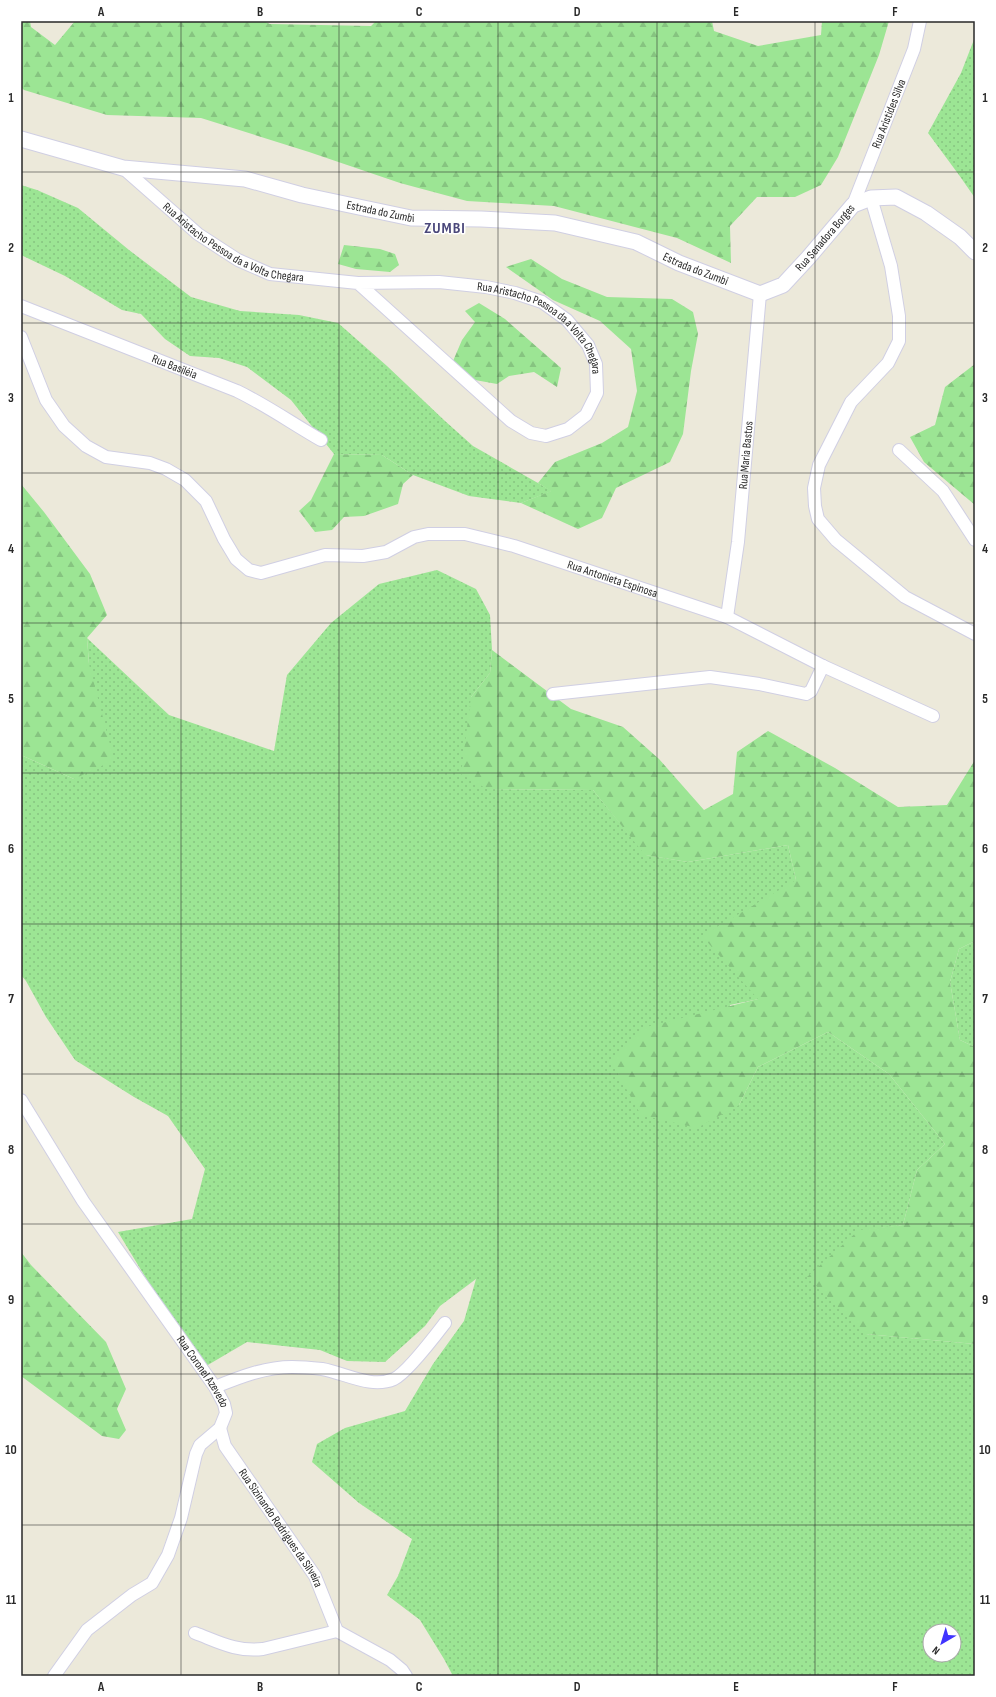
<svg xmlns="http://www.w3.org/2000/svg" width="996" height="1697" font-family="'Sofia Sans Condensed',sans-serif">
	<style>
		.grass { fill: url(#grass-dots); fill-rule: evenodd }
		.forest { fill: url(#forest-firs) }
		.lines { fill: none; stroke-linecap: round; stroke-linejoin: round }
		.minor-casing { stroke: #d0cfe3; stroke-width: 14 }
		.tertiary-casing { stroke: #d0cfe3; stroke-width: 17 }
		.minor { stroke: #fff; stroke-width: 12 }
		.tertiary { stroke: #fff; stroke-width: 15 }
		.grid { fill: none; stroke: #292929; stroke-width: 1; stroke-opacity: 0.55 }
		.labels { text-anchor: middle; stroke-width: 3; stroke-linejoin: round; paint-order: stroke }
		.street-label { font-size: 12px; fill: #292929; stroke: #fff }
		.district-label { font-size: 16px; font-weight: bold; letter-spacing: 1px; fill: #4b487b; stroke: #fff }
		.neatline { fill: none; stroke: #292929; stroke-width: 1.5 }
		.grid-label { font-size: 13px; text-anchor: middle; font-weight: bold; fill: #292929 }
	</style>
	<defs>
		<pattern id="grass-dots" width="8" height="8" patternUnits="userSpaceOnUse"><rect width="8" height="8" fill="#9ce594"/><path d="M2 2h.1M6 6h.1" fill="none" stroke="#86c480" stroke-width="1.8" stroke-linecap="round"/></pattern>
		<pattern id="forest-firs" width="22" height="20" patternUnits="userSpaceOnUse"><rect width="22" height="20" fill="#9ce594"/><path d="M5 1l3.5 6h-7zM16 11l3.5 6h-7z" fill="#86c480"/></pattern>
	</defs>
	<rect width="100%" height="100%" fill="#ece9da"/>
	<path class="grass" d="M975,37V198L959,175L928,133L961,73Z
		M21,185L37,190L78,208L129,250L191,297L240,311L299,315L338,323L387,366L445,421L473,446L552,491L521,503L469,496L413,475L382,455L334,454L291,400L247,367L219,358L190,356L165,339L141,314L122,310L65,276L21,255Z
		M437,570L476,589L490,615L492,650L490,673L471,697L487,789L593,790L646,855L688,862L788,845L796,880L759,999L730,1005L739,1105L758,1067L828,1032L889,1074L945,1144L917,1170L903,1225L859,1231L866,1334L975,1344V1676H453L444,1659L420,1620L387,1595L398,1576L412,1539L359,1503L312,1462L317,1444L345,1428L405,1411L433,1364L464,1321L476,1279L440,1306L425,1326L385,1362L347,1361L320,1350L247,1342L201,1369L118,1232L192,1219L205,1169L168,1116L134,1097L75,1060L46,1017L26,981L21,975V755L74,779L89,664L87,638L169,715L274,751L287,675L331,623L379,584ZM930,1631H954V1655H930Z
		M975,941V1047L960,1040L950,982L959,949Z"/>
	<path class="forest" d="M21,21H30L31,27L55,45L75,21H263L270,24L371,26L376,21H712L714,31L758,46L821,35L822,21H889L879,55L838,157L821,185L795,197H757L730,226L731,263L677,238L554,206L467,201L400,183L309,152L201,118L107,115L24,90L21,87Z
		M344,245L380,249L395,254L399,265L390,272L356,269L338,264Z
		M531,259L562,279L607,297L672,299L693,312L698,334L691,371L683,434L670,462L616,488L602,518L578,529L521,503L551,491L538,483L555,462L602,443L628,427L637,391L631,349L600,321L553,300L506,267Z
		M479,303L505,319L561,368L557,387L534,372L509,376L497,384L475,380L453,361L462,340L475,322L465,311Z
		M975,364V505L924,462L910,437L935,425L945,387Z
		M334,454L382,455L413,475L403,484L398,504L364,516L344,517L332,530L315,532L299,511L311,500Z
		M21,484L44,512L90,574L107,615L87,638L89,664L114,760L74,779L21,755Z
		M492,650L571,709L623,727L659,759L704,810L733,794L737,752L768,731L835,768L898,807L947,805L975,760V941L959,949L950,982L960,1040L975,1047V1344L866,1334L807,1277L859,1230L903,1225L917,1170L945,1144L889,1074L828,1032L758,1067L739,1105L697,1128L641,1115L610,1060L646,1027L758,999L702,936L796,880L788,845L688,862L645,855L593,790L487,789L461,774L471,697L490,673Z
		M21,1252L31,1265L106,1342L126,1389L117,1409L126,1430L119,1439L102,1436L21,1376Z"/>
	<g class="lines">
		<defs>
			<g id="minor">
				<path id="s1" d="M123,168L198,234L238,260L270,274L358,283L439,282L486,287L515,293L542,302L567,320L588,345L596,364L597,393L586,415L568,429L546,436L531,433L511,421L358,283"/>
				<path d="M871,198L891,266L899,316V341L888,363L851,402L819,465L814,488L815,506L818,519L836,540L905,597L975,634"/>
				<path id="s2" d="M853,205L914,49L920,21"/>
				<path id="s3" d="M21,306L237,391C266,405 293,424 321,440"/>
				<path id="s4" d="M21,337L46,400L64,426L86,446L106,457L150,463L166,469L185,480L206,501L224,539L236,559L249,570L261,573L325,555L363,556L386,552L414,537L428,534H465L514,546L727,617L823,666L933,716"/>
				<path d="M899,450L943,491L975,540"/>
				<path id="s5" d="M727,617L738,542L760,294"/>
				<path d="M553,694L710,677L759,684L806,694L811,691L823,666"/>
				<path id="s6" d="M21,1100L83,1201L215,1387L224,1404L226,1413L220,1428L200,1445L196,1454L181,1518L168,1555L152,1583L132,1595L87,1630L54,1676"/>
				<path d="M215,1387C240,1377 265,1367 292,1367C302,1367 313,1368 322,1369C345,1373 371,1389 394,1379C407,1373 435,1336 445,1323"/>
				<path id="s7" d="M220,1428L225,1446L315,1576L337,1631L390,1660L402,1670L406,1676"/>
				<path d="M195,1633C219,1642 236,1652 263,1649L337,1631"/>
			</g>
			<g id="tertiary">
				<path id="s8" d="M21,139L123,168L245,179L302,195L411,218L481,219L555,223L636,242L679,263L760,294L783,285L808,258L853,205L871,198L896,197L926,213L960,237L975,252"/>
			</g>
		</defs>
		<use href="#minor" class="minor-casing"/>
		<use href="#tertiary" class="tertiary-casing"/>
		<use href="#minor" class="minor"/>
		<use href="#tertiary" class="tertiary"/>
	</g>
	<path class="grid" d="M181,21V1676M339,21V1676M498,21V1676M657,21V1676M815,21V1676M21,172H975M21,323H975M21,473H975M21,623H975M21,773H975M21,924H975M21,1074H975M21,1224H975M21,1374H975M21,1525H975"/>
	<g class="labels">
		<g class="street-label">
			<text dy="4" stroke="none"><textPath href="#s2" startOffset="98">Rua Aristides Silva</textPath></text>
			<text dy="4" stroke="none"><textPath href="#s8" startOffset="368">Estrada do Zumbi</textPath></text>
			<text dy="4" stroke="none"><textPath href="#s8" startOffset="849">Rua Senadora Borges</textPath></text>
			<text dy="4" stroke="none"><textPath href="#s1" startOffset="136">Rua Aristacho Pessoa da a Volta Chegara</textPath></text>
			<text dy="4" stroke="none"><textPath href="#s8" startOffset="692">Estrada do Zumbi</textPath></text>
			<text dy="4" stroke="none"><textPath href="#s1" startOffset="471">Rua Aristacho Pessoa da a Volta Chegara</textPath></text>
			<text dy="4" stroke="none"><textPath href="#s3" startOffset="165">Rua Basiléia</textPath></text>
			<text dy="4" stroke="none"><textPath href="#s5" startOffset="163">Rua Maria Bastos</textPath></text>
			<text dy="4" stroke="none"><textPath href="#s4" startOffset="725">Rua Antonieta Espinosa</textPath></text>
			<text dy="4" stroke="none"><textPath href="#s6" startOffset="327">Rua Coronel Azevedo</textPath></text>
			<text dy="4" stroke="none"><textPath href="#s7" startOffset="118">Rua Sizinando Rodrigues da Silveira</textPath></text>
		</g>
		<g class="district-label">
			<text x="445" y="233">ZUMBI</text>
		</g>
	</g>
	<rect width="996" height="1697" fill="none" stroke="#ffffff" stroke-width="44"/>
	<g transform="translate(942 1643) rotate(218)"><circle r="19" fill="#ffffff" stroke="#a9a9a9"/>
	<path d="M0-3L7 15L0 10L-7 15Z" fill="#4034ff"/>
	<text y="-6" font-size="11" font-weight="bold" text-anchor="middle" fill="#292929">N</text>
	</g>
	<rect x="22" y="22" width="952" height="1653" class="neatline"/>
	<g class="grid-label">
		<text x="101" y="16">A</text>
		<text x="260" y="16">B</text>
		<text x="419" y="16">C</text>
		<text x="577" y="16">D</text>
		<text x="736" y="16">E</text>
		<text x="895" y="16">F</text>
		<text x="11" y="102">1</text>
		<text x="985" y="102">1</text>
		<text x="11" y="252">2</text>
		<text x="985" y="252">2</text>
		<text x="11" y="402">3</text>
		<text x="985" y="402">3</text>
		<text x="11" y="553">4</text>
		<text x="985" y="553">4</text>
		<text x="11" y="703">5</text>
		<text x="985" y="703">5</text>
		<text x="11" y="853">6</text>
		<text x="985" y="853">6</text>
		<text x="11" y="1003">7</text>
		<text x="985" y="1003">7</text>
		<text x="11" y="1154">8</text>
		<text x="985" y="1154">8</text>
		<text x="11" y="1304">9</text>
		<text x="985" y="1304">9</text>
		<text x="11" y="1454">10</text>
		<text x="985" y="1454">10</text>
		<text x="11" y="1604">11</text>
		<text x="985" y="1604">11</text>
		<text x="101" y="1691">A</text>
		<text x="260" y="1691">B</text>
		<text x="419" y="1691">C</text>
		<text x="577" y="1691">D</text>
		<text x="736" y="1691">E</text>
		<text x="895" y="1691">F</text>
	</g>
</svg>
